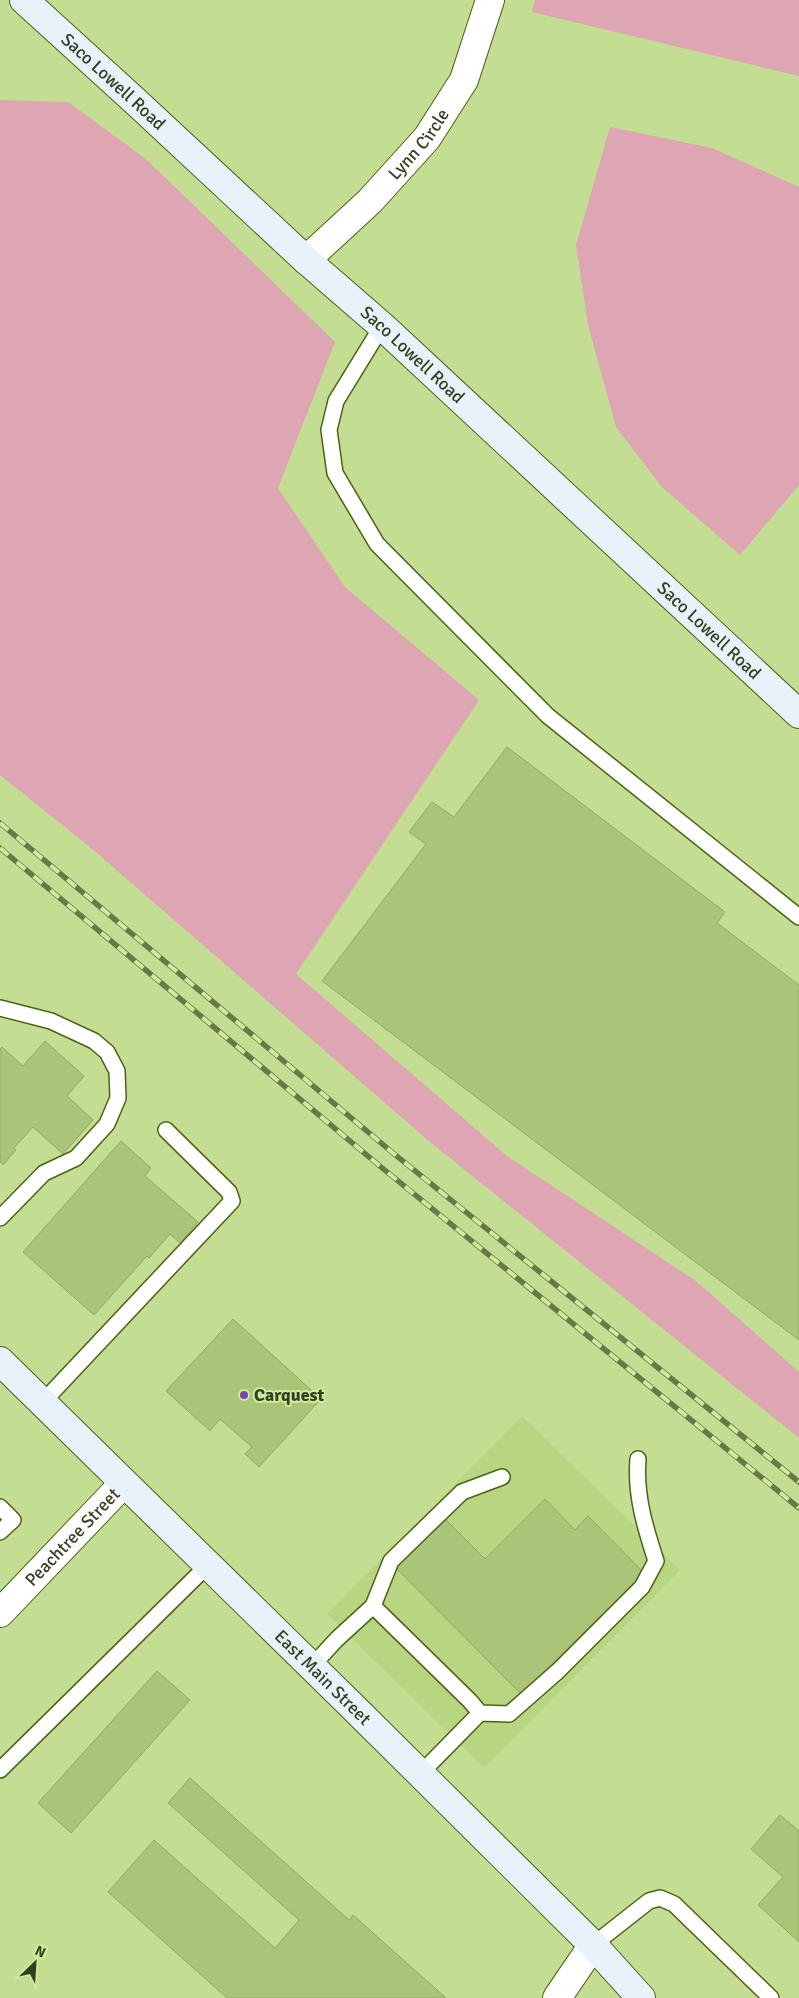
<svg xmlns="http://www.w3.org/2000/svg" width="799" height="1998" font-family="Signika,sans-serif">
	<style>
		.built { fill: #b8d581 }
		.green { fill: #dea6b2 }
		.building { fill: #aac479; stroke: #90aa5f }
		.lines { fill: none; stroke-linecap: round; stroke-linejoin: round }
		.lane-casing { stroke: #4c6215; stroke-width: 18 }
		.street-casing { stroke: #4c6215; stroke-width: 30 }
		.secondary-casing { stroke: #4c6215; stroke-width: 30 }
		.lane { stroke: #fff; stroke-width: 15 }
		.street { stroke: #fff; stroke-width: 28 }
		.secondary { stroke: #e7f2fa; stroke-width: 28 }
		.rail-casing { stroke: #687949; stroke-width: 5.5 }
		.rail { stroke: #cfeb9e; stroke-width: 4; stroke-dasharray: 11; stroke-linecap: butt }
		.poi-dot { fill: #7d40b5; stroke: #cfeb9e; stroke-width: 2 }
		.labels { text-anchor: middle; stroke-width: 4; stroke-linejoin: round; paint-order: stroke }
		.street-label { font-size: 18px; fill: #343f1f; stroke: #cfeb9e }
		.poi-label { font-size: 18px; font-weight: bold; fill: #343f1f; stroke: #cfeb9e; text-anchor: start }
	</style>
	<rect width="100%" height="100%" fill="#c3de92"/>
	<path class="built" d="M522,1416L680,1570L484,1768L327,1614Z"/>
	<path class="green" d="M535,0H799V76L532,12Z
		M0,100L68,102L146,159L335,342L278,488L345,587L479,700L296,974L507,1156L696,1281L799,1372V1438L430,1142L91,848L0,775Z
		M610,127L712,148L799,187V485L740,555L662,487L616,427L588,325L576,245Z"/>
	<path class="building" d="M507,747L725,912L717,923L799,985V1340L322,981L426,844L409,832L432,802L454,817Z
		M45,1041L84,1076L67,1096L93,1120L63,1154L33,1127L14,1148L16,1150L3,1165L0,1162V1049L2,1047L23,1066Z
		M121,1141L151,1168L145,1176L198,1222L180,1243L170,1234L149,1258L147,1256L94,1315L23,1252Z
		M233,1319L321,1399L259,1467L245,1454L252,1447L220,1419L210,1431L166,1391Z
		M545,1499L575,1530L588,1516L644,1573L521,1694L396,1568L445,1519L485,1559Z
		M157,1671L190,1700L71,1833L38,1803Z
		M190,1778L349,1920L353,1915L446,1998H227L108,1892L154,1840L275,1948L299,1920L168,1803Z
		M780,1815L799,1831V1942L758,1905L783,1877L751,1849Z"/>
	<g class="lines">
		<defs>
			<path id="lane" d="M382,326L336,401L329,430L335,473L377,544L548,716L799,917
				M0,1008L51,1021L94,1041L107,1052L117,1071L118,1098L107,1124L76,1158L44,1173L0,1218
				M42,1403L232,1201L229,1192L166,1130
				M0,1507L13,1520L0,1532
				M373,1606L391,1561L462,1492L502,1477
				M312,1666L337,1639L373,1606L470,1701L480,1713L420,1774
				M480,1713L509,1714L558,1671L642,1587L656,1561C645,1527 635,1495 638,1459
				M0,1770L208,1565
				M593,1945L649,1901L660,1898L674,1904L771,1998"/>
			<g id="street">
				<path id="s1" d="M306,260L370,201L427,138L464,80L490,0"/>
				<path id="s2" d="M0,1613L124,1483"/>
				<path d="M557,1998L593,1945"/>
			</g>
			<g id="secondary">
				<path id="s3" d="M24,0L135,101L306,260L382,326L799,714"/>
				<path id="s4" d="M0,1361L349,1703L593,1945L641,1998"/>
			</g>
		</defs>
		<use href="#lane" class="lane-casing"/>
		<use href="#street" class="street-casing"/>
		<use href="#secondary" class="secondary-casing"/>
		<use href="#lane" class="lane"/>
		<use href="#street" class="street"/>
		<use href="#secondary" class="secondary"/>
		<defs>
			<path id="rail" d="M0,823L393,1153L799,1482
				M0,848L381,1167L799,1508"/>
		</defs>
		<use href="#rail" class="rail-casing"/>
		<use href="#rail" class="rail"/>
	</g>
	<circle class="poi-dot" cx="244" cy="1395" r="5"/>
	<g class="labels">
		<g class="street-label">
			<text dy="6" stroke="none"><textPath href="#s3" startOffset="121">Saco Lowell Road</textPath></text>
			<text dy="6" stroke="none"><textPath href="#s1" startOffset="162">Lynn Circle</textPath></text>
			<text dy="6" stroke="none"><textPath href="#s3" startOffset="526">Saco Lowell Road</textPath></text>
			<text dy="6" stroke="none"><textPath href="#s3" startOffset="931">Saco Lowell Road</textPath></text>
			<text dy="6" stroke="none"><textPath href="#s2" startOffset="105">Peachtree Street</textPath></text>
			<text dy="6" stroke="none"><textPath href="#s4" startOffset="452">East Main Street</textPath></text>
		</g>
		<g class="poi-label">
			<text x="254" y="1401">Carquest</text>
		</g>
	</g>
	<g transform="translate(35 1963) rotate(25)" stroke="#cfeb9e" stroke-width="4" paint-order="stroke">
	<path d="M0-4L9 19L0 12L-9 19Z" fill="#343f1f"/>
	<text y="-8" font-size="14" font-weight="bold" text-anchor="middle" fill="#343f1f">N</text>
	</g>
</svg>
